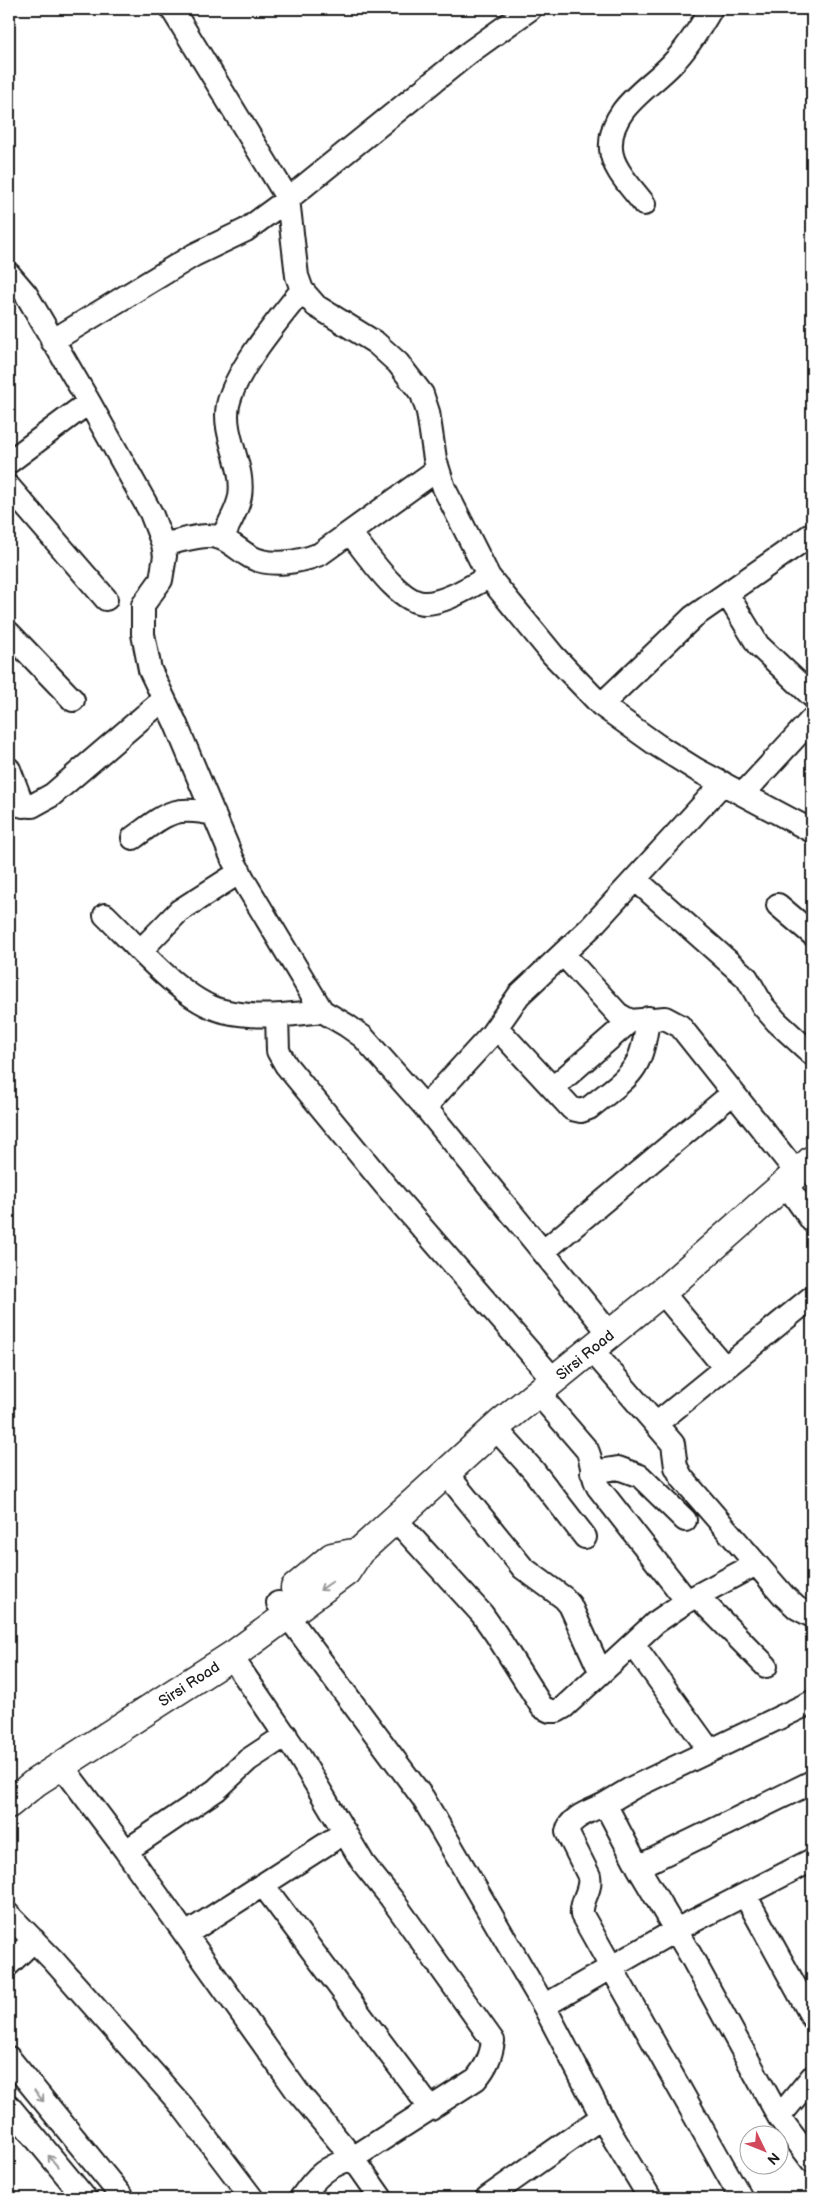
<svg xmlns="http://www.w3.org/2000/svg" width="821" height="2207" font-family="'Balsamiq Sans',sans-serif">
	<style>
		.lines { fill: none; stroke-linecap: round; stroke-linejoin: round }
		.minor-casing { stroke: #1c1c1c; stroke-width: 26 }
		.major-casing { stroke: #1c1c1c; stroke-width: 31 }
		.minor { stroke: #fff; stroke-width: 22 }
		.major { stroke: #fff; stroke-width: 28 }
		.oneway { stroke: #999 }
		.labels { text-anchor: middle; stroke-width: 4; stroke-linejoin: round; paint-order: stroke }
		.street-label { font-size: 15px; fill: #1c1c1c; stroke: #fff }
	</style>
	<rect width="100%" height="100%" fill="#fff"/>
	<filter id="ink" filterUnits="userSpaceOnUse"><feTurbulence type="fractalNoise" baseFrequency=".02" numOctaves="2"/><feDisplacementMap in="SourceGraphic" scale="10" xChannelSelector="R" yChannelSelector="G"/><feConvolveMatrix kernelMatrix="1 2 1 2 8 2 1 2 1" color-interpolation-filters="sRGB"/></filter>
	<g filter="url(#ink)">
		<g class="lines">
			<defs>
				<path id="minor" d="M172,9L288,199L297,276L302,290L316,306L376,343L398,363L422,394L428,412L435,459L444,488L489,577L553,655L601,705L657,745L697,770L812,831
					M644,204C633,189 612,169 611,149C608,110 648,89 671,65C687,49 700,28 711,9
					M9,274L26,294L89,402L151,513L163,544L165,556L161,580L143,605V634L150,670L175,722L233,860L247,886L322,1011L346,1025L363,1037L425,1107L610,1334
					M52,341L194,255L246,230L288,199L470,52L530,9
					M9,462L89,402
					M9,487L106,599
					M350,533C366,552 399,604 425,603C446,603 470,586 489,577
					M222,538C228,525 238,510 240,496C245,466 222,435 228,405C236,369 279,319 302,290
					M163,544C181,542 202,532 220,538C230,541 240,551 249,556C269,568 300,562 320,554L438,469
					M727,594L758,645L812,696
					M9,633L73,700
					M601,705L693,617L812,534
					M9,769L23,806
					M743,794L812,719
					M9,804L32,806L52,795L164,699
					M133,838C166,814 173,805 214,814
					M635,879L747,978L763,1006L777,1022L812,1054
					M778,905L812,934
					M105,915C135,944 182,1001 223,1011C256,1019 289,1015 322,1011
					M141,950L179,911L240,872
					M563,954L618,1014L630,1021L665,1018L680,1026L797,1173
					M277,1016L278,1051L286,1065L385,1185L554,1380
					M497,1028L572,1109L581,1111L589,1108C630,1075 642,1073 648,1018
					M554,1087L630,1021
					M425,1107L491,1035L519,995L591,927L723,783
					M785,1183L812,1221
					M544,1251L733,1093
					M662,1292L725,1368
					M591,1349L673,1444L676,1467L682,1478L784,1596L797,1608L812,1616
					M538,1393L587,1450C593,1462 591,1475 598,1487L687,1601
					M656,1424L812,1297
					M495,1428L533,1470L585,1537
					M592,1472L618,1468L640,1476L685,1520
					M446,1473L523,1568L564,1598L570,1605L601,1673
					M396,1520L482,1614L496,1634L542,1707L550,1711H557L564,1707L655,1623L687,1601L756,1564
					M697,1596L766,1666
					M278,1603L423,1798L544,2006L610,2132L650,2198
					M633,1644L710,1751
					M231,1656L298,1754L363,1863L391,1898L493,2041C491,2057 486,2067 476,2079L353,2158C326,2167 317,2175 301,2198
					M62,1766L126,1851L297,2091L353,2158L381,2198
					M605,1804C593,1810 569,1817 567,1832L589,1876C592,1891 580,1900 582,1915L741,2198
					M126,1851L216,1790L248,1760L286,1735
					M638,1867L812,1782
					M263,1885L431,2109
					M745,1895L812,2017
					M9,1915L54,1961L182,2106L252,2198
					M186,1934L345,1832
					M9,1964L34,1940
					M544,2006L676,1930L812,1860
					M9,2058L123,2198
					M812,2077L779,2117L812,2161
					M9,2106L85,2198
					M779,2117L691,1956L638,1867L605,1804L632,1788L812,1702
					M487,2198L602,2117"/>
				<path id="major" d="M295,1588L332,1557L359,1552
					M9,1804L36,1782L236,1653L346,1572L359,1552L502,1422L669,1286L812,1160"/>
			</defs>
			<use href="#minor" class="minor-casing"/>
			<use href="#major" class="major-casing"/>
			<use href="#minor" class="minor"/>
			<use href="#major" class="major"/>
		</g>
		<defs><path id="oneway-shaft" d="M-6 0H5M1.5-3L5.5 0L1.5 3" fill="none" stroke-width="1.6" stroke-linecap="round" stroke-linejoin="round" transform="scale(1.25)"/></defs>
		<g class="oneway">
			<use href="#oneway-shaft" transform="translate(326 1586) rotate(145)"/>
			<use href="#oneway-shaft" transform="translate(39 2096) rotate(51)"/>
			<use href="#oneway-shaft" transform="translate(53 2161) rotate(-130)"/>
		</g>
	</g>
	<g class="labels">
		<g class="street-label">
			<text transform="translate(585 1355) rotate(-39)" y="5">Sirsi Road</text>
			<text transform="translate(189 1684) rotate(-33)" y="5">Sirsi Road</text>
		</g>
	</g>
	<rect width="821" height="2207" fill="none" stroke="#fff" stroke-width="30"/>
	<rect x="15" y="15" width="791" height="2177" fill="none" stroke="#1c1c1c" stroke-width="2" filter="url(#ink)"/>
	<g transform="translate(764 2150) rotate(133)"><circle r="24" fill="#ffffff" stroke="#a4a4a4"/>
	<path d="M0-4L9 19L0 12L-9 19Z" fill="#d1495b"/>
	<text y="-8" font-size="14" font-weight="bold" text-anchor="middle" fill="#1c1c1c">N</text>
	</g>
</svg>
